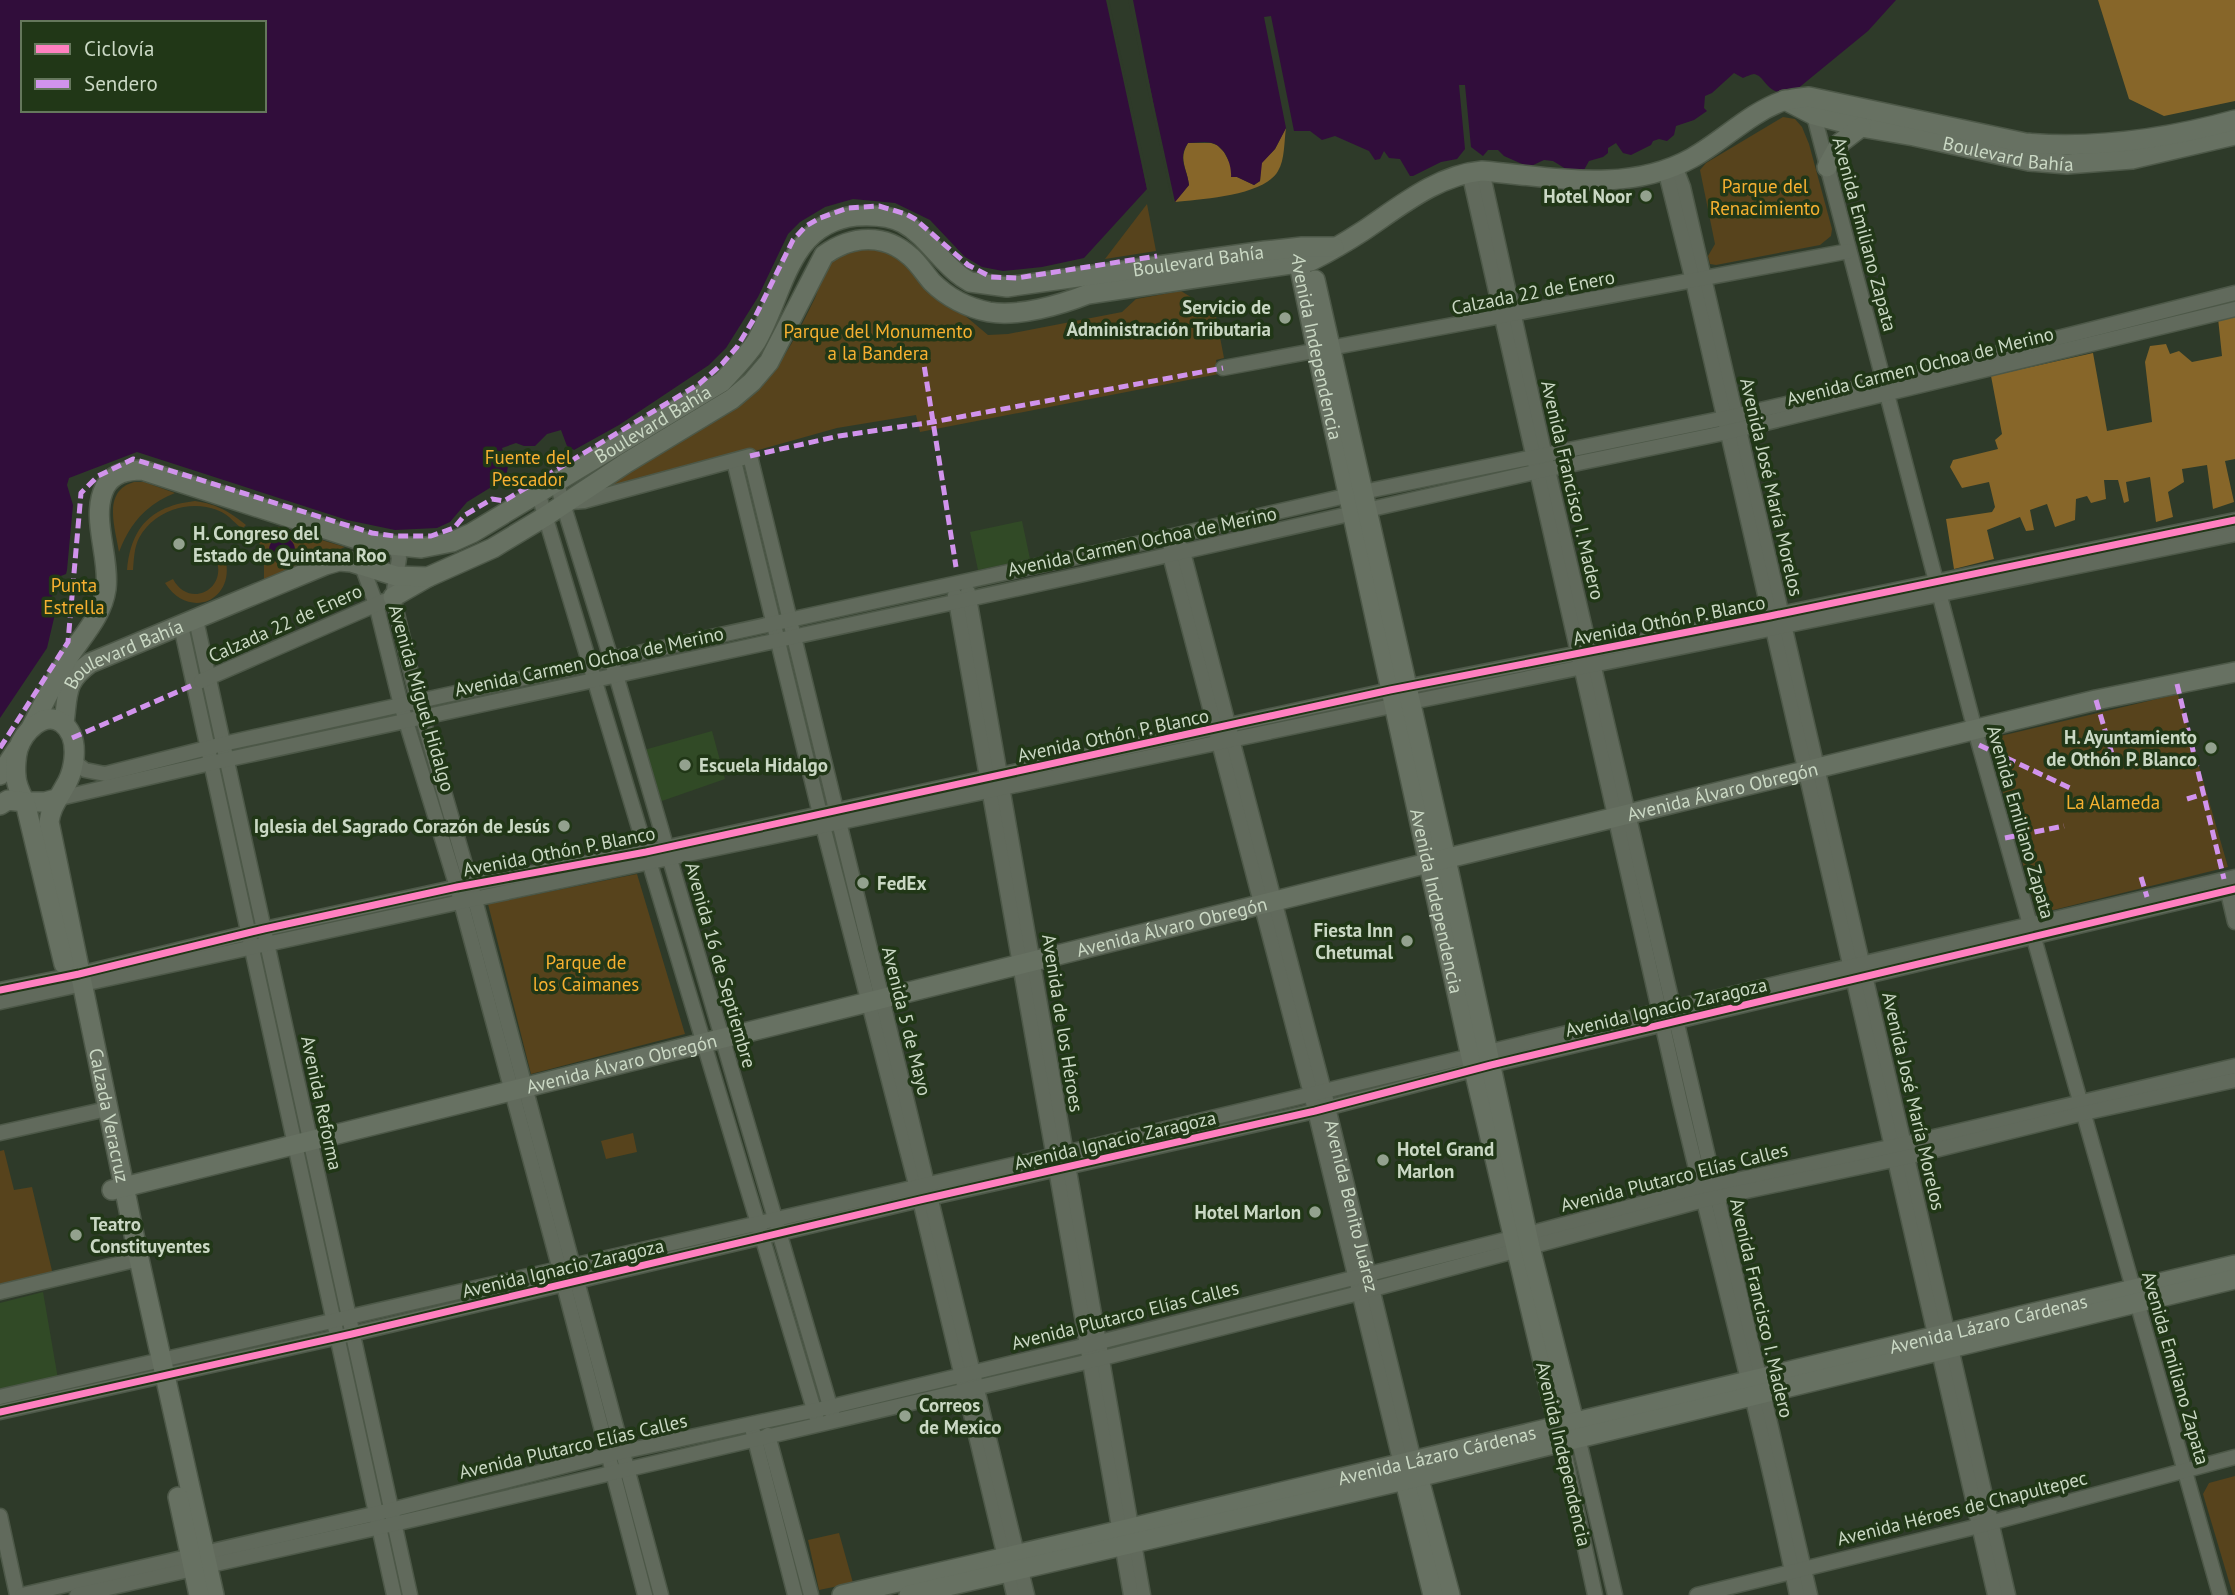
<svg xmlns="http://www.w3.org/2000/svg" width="2235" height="1595" font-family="'PT Sans',sans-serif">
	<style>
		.built { fill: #314a26 }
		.green { fill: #57431c }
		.forest { fill: #876629 }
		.water { fill: #310d3b; fill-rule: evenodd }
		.pier { fill: #2e3a29 }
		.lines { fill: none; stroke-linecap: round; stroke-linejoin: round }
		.minor-casing { stroke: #4d5848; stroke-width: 17 }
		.major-casing { stroke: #4d5848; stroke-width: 22 }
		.minor { stroke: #616a5c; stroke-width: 14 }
		.major { stroke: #677162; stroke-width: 19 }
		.quiet { stroke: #d193ec; stroke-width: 5; stroke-dasharray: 10 5; stroke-linecap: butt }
		.cycleway-casing { stroke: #213717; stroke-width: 11 }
		.cycleway { stroke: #ff80c0; stroke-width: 7 }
		.poi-dot { fill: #93a18e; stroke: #213717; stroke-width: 2.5 }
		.labels { text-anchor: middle; stroke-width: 7; stroke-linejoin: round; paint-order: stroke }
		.street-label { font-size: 19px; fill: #cad8c4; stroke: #213717 }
		.park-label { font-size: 19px; fill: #f6b031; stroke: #213717 }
		.poi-label { font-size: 19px; font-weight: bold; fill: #cad8c4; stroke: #213717; text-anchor: end }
	</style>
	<rect width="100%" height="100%" fill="#2e3a29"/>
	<path class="built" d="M1022,521L1030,559L978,570L970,532Z
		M712,731L725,779L659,802L644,750Z
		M43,1292L58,1379L0,1392V1303Z"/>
	<path class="green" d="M1783,117L1795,119L1802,127L1809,144L1832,229L1831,236L1820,245L1716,265L1710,264L1708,256L1715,244L1700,170L1706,163Z
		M1147,204L1156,251L1105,259Z
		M863,245L893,251L926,283L988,335L1008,334L1122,312L1136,299L1181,291L1194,299L1196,310L1214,306L1224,358L1216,360L1219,374L920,432L916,415L837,428L619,489L612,487L610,483L757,390C783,365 799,330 815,298C820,287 819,271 828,262C834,256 854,249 863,245Z
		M134,482H144L175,493C147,504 130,523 119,552C115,527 102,491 134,482Z
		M195,501C216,504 229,511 246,525L242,529C236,524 231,518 225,514C197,497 155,508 139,538C134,548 134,559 133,570H127C131,527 151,506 195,501Z
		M278,527L345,547L264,580V556L257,537Z
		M224,554C239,599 190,622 165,583L173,579C189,609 228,590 216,558Z
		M2178,694L2228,867L2037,914L1988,739Z
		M637,874L685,1034L531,1074L488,904Z
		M633,1133L637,1152L606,1159L601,1141Z
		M4,1150L14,1190L32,1187L53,1275L0,1288V1151Z
		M2235,1476V1595H2233L2203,1494L2209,1483Z
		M839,1533L853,1583L819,1590L808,1540Z"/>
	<path class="forest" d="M2098,0H2235V101L2164,116L2129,99Z
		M1286,128C1284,141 1285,160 1278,171C1264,196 1201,199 1175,202L1189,185C1187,168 1178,159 1188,143H1211L1217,145L1224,152L1237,177L1254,185L1260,181L1261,163L1275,149Z
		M2235,314V459L2225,461L2234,502L2213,509L2207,465L2182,469L2184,482L2168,492L2173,517L2156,522L2150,477L2126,482L2129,501L2124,503L2118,480H2104L2106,499L2091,503L2087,496L2076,499L2075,520L2055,527L2047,504L2030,510L2034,530L2026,531L2020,517L1987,530L1994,559L1954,569L1946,519L1992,512L1995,507L1989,482L1962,488L1950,467L1953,460L1998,449L1995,440L2002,434L1991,376L2093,353L2107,431L2152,422L2145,362L2150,346L2166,344L2170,354L2179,351L2192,362L2222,356L2218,318Z"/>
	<path class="water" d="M0,0H1106L1147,189L1084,258L1042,267L1003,271L982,267L965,257L930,220L895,203L853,199L825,207L800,222L788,234L758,297L726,348L709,365L619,425L574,450L567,446L561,430L547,434L535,446H524L516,443L502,448L508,466L506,478L467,502L450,522L437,528L395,530L347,520L137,452L69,478L67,485L73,505L67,570L66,574L58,577L52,597L55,614L47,648L0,718ZM23,23H264V110H23Z
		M1131,0H1896L1868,31L1796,90C1766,100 1767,76 1754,74C1752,74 1745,77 1743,78L1734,73L1712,93L1705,96L1704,108L1707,111L1694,120L1676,126L1674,135L1667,141L1659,139L1653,141L1651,145L1631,155L1623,153L1616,143L1608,148V153L1603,157L1589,161L1584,170L1566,169L1553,161L1544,160L1529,167L1504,156L1498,150H1488L1483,156L1471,147L1465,85H1459L1465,149L1457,159L1441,162L1413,176H1410L1400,159L1389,158L1384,151L1380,159L1375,160L1369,151L1335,136L1322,140L1310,131H1294L1271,16L1264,17L1286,128L1275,149L1262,163L1260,181L1254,185L1237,177H1231C1232,166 1226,147 1212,143C1205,141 1196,143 1188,143C1177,159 1187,168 1189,185L1175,202Z
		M269 550a13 13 0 1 1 26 0a13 13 0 1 1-26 0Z"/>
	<path class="pier" d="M1109,0L1150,188L1148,193L1147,189Z
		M1128,0H1133L1173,204L1172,202Z"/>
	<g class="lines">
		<defs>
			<g id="minor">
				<path d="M1812,108L1975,730L2220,1595"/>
				<path d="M1675,166L1683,187L2008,1595"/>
				<path d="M1665,169L1693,281L1995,1595"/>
				<path d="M1482,171L1548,470L1810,1595"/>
				<path d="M1469,172C1538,483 1608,793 1680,1102C1719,1266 1763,1430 1797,1595"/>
				<path d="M1223,368L1849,251"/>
				<path d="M734,461L823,826L920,1200L1014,1595"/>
				<path d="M556,481L616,675L832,1413"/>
				<path d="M538,492L816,1416"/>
				<path d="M571,502L584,501L750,456L1027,1595"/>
				<path d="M369,543L362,554V566L376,604L401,705L457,887L560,1270L645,1595"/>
				<path id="s1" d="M1180,546L1183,552L1324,1091L1414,1461"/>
				<path d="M396,547L399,558L393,597L418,702L471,885L661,1595"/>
				<path d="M1171,547L1170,555L1311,1094L1401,1464"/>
				<path d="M968,592L1143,1595"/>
				<path d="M955,595L1131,1595"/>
				<path d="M196,620L410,1595"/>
				<path d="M181,626L394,1595"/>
				<path d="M201,681L384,601"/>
				<path d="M73,761L85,770L105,774L223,744L1173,536L1363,492L1725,418L1884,382L2235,293"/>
				<path d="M56,799L211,763L1084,574L1535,472L1728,432L2235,309"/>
				<path d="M2226,884L2235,922"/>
				<path d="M0,990L79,974L264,929L457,887L646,852L1390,690L1770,616L2235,520"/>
				<path d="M0,1002L460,902L1411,702L2235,534"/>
				<path d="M0,1133L107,1109"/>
				<path d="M0,1292L139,1259"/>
				<path d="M0,1397L1065,1153L1672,1008L2235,877"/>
				<path d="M0,1412L352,1334L920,1200L1315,1111L1491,1065L2235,889"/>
				<path d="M752,1428L795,1595"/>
				<path d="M768,1435L811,1595"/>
				<path d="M1578,1437L1615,1595"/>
				<path d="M1562,1441L1595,1595"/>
				<path d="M0,1516L17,1595"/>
				<path d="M22,1595L391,1510L607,1455L830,1407L1100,1342L1528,1234L1700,1188L1904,1144L2235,1066"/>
				<path d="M77,1595L394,1524L1103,1358L1351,1295L1704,1200L1907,1157L2084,1113L2235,1080"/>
				<path d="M1697,1595L1979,1526L2235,1457"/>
			</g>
			<g id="major">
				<path id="s2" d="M1785,100L1814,115L1861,127L1914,136L2029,161L2067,164L2132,159L2235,135"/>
				<path d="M1827,167L1840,143L1861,127"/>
				<path id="s3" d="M1301,251L1299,264L1317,351L1471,1057L1561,1438"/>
				<path d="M1315,280L1446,859L1530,1247L1577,1434"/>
				<path d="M393,597L428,577"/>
				<path id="s4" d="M64,723C68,694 64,682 90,663L325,565L339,561L351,562L396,576L428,577L493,548L546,516L626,463L732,399L752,382L769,362L824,255C852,235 885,233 911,257C919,264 925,274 932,282C947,297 968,308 989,312C1019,317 1060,305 1088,294L1311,261C1329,252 1346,242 1363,231C1399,207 1437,175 1482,171C1553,177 1627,194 1692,158C1723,141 1749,113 1783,101C1791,99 1800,98 1809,97L2025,143C2096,149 2166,139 2235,120"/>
				<path id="s5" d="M32,726C43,705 53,684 65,663C79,639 102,618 106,589C110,556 90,517 105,487C113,473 127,470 142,470L369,543L421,548L452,542L472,533L722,382C734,369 746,357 756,342C784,294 788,223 856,216C872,215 889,215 903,223C927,236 940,262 962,277L970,282L1007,287L1265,251L1302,247H1334"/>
				<path d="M0,775L17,749"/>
				<path id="s6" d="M56,799L45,802H25C21,794 16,785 16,776C15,769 16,756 18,749C23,733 44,709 62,723C81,737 75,771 64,788C57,801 51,807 49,822L139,1259L214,1595"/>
				<path d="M0,805L8,800L25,802L64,964"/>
				<path id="s7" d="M112,1190L1428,863L2096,700L2235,672"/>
				<path d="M1415,1464L1450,1595"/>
				<path d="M1402,1469L1433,1595"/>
				<path d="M178,1497L199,1595"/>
				<path id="s8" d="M842,1595L1131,1528L2235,1265"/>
				<path d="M909,1595L1418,1477L2235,1279"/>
			</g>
		</defs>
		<use href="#minor" class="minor-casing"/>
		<use href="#major" class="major-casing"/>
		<use href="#minor" class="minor"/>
		<use href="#major" class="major"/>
		<path class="quiet" d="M922,352L956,567
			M750,456L839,436L933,422L1223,368
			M2177,684L2224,879
			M2096,700L2112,754
			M72,738L193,685
			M1979,745L2070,788
			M0,748L68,642L81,493L98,476L133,459L372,533L394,536H431L454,528L465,515L492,499L504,501L699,384L722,364L737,347L755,317L793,240L806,226L820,218L848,208L879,206L906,214L915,219L968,265L991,277L1017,278L1157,256
			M2187,799L2203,794
			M2005,838L2064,826
			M2141,877L2147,897"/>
		<defs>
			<path id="cycleway" d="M0,990L79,974L264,929L457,887L646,852L1390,690L1770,616L2235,520
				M0,1412L352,1334L920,1200L1315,1111L1491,1065L2235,889"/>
		</defs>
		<use href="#cycleway" class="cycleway-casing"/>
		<use href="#cycleway" class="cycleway"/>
	</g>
	<g class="poi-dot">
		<circle cx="1646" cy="196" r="7"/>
		<circle cx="1285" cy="318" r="7"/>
		<circle cx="179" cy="544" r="7"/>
		<circle cx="2211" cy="748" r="7"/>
		<circle cx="685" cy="765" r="7"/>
		<circle cx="564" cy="826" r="7"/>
		<circle cx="863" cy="883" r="7"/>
		<circle cx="1407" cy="941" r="7"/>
		<circle cx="1383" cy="1160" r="7"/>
		<circle cx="1315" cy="1212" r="7"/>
		<circle cx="76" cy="1235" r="7"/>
		<circle cx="905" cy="1416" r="7"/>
	</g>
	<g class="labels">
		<g class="street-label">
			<text dy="7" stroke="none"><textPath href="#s2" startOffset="231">Boulevard Bahía</textPath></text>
			<text transform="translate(1865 234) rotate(75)" y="7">Avenida Emiliano Zapata</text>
			<text dy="7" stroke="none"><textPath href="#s5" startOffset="1530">Boulevard Bahía</textPath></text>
			<text transform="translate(1533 292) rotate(-11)" y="7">Calzada 22 de Enero</text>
			<text dy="7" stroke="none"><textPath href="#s3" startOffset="98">Avenida Independencia</textPath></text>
			<text transform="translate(1920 366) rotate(-14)" y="7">Avenida Carmen Ochoa de Merino</text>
			<text dy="7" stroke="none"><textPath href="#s5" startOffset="858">Boulevard Bahía</textPath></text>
			<text transform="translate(1772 487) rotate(77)" y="7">Avenida José María Morelos</text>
			<text transform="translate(1573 490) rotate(77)" y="7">Avenida Francisco I. Madero</text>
			<text transform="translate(1142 541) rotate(-12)" y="7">Avenida Carmen Ochoa de Merino</text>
			<text transform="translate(1669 620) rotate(-11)" y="7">Avenida Othón P. Blanco</text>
			<text transform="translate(285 623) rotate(-24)" y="7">Calzada 22 de Enero</text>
			<text dy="7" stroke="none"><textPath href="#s4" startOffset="102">Boulevard Bahía</textPath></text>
			<text transform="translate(589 661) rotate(-12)" y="7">Avenida Carmen Ochoa de Merino</text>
			<text transform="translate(422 698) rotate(74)" y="7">Avenida Miguel Hidalgo</text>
			<text transform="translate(1113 735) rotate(-12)" y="7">Avenida Othón P. Blanco</text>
			<text dy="7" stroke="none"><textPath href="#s7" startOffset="1659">Avenida Álvaro Obregón</textPath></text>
			<text transform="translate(2021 822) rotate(74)" y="7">Avenida Emiliano Zapata</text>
			<text transform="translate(559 851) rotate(-11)" y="7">Avenida Othón P. Blanco</text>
			<text dy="7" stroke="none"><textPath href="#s3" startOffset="665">Avenida Independencia</textPath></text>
			<text dy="7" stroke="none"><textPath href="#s7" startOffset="1092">Avenida Álvaro Obregón</textPath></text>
			<text transform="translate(721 965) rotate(74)" y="7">Avenida 16 de Septiembre</text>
			<text transform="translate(1666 1007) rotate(-13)" y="7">Avenida Ignacio Zaragoza</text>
			<text transform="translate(907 1021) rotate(76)" y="7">Avenida 5 de Mayo</text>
			<text transform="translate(1063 1023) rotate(81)" y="7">Avenida de los Héroes</text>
			<text dy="7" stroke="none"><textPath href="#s7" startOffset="525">Avenida Álvaro Obregón</textPath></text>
			<text transform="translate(1914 1101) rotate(77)" y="7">Avenida José María Morelos</text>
			<text transform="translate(322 1103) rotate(78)" y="7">Avenida Reforma</text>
			<text dy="7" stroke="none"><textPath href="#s6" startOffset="553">Calzada Veracruz</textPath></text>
			<text transform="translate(1115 1140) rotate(-13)" y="7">Avenida Ignacio Zaragoza</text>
			<text transform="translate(1674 1177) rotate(-14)" y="7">Avenida Plutarco Elías Calles</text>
			<text dy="7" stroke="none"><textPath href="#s1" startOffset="682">Avenida Benito Juárez</textPath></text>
			<text transform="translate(563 1268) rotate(-13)" y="7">Avenida Ignacio Zaragoza</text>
			<text transform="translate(1762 1308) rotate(77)" y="7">Avenida Francisco I. Madero</text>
			<text transform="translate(1125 1315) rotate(-14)" y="7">Avenida Plutarco Elías Calles</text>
			<text dy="7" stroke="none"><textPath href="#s8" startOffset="1178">Avenida Lázaro Cárdenas</textPath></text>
			<text transform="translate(2176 1368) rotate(74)" y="7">Avenida Emiliano Zapata</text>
			<text transform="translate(573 1446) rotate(-13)" y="7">Avenida Plutarco Elías Calles</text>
			<text transform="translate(1564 1454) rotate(77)" y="7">Avenida Independencia</text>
			<text dy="7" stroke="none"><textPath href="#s8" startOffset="611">Avenida Lázaro Cárdenas</textPath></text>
			<text transform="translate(1962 1508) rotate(-14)" y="7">Avenida Héroes de Chapultepec</text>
		</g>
		<g class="park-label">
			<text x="1765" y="193">Parque del<tspan x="1765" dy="22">Renacimiento</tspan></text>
			<text x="878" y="338">Parque del Monumento<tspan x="878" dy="22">a la Bandera</tspan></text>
			<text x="528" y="464">Fuente del<tspan x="528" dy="22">Pescador</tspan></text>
			<text x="74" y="592">Punta<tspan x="74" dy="22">Estrella</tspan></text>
			<text x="2113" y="809">La Alameda</text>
			<text x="586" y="969">Parque de<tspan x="586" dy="22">los Caimanes</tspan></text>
		</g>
		<g class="poi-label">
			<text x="1632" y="203">Hotel Noor</text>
			<text x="1271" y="314">Servicio de<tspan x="1271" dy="22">Administración Tributaria</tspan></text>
			<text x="193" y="540" text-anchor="start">H. Congreso del<tspan x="193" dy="22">Estado de Quintana Roo</tspan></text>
			<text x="2197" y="744">H. Ayuntamiento<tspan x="2197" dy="22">de Othón P. Blanco</tspan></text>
			<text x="699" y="772" text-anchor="start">Escuela Hidalgo</text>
			<text x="550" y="833">Iglesia del Sagrado Corazón de Jesús</text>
			<text x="877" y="890" text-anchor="start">FedEx</text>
			<text x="1393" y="937">Fiesta Inn<tspan x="1393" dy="22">Chetumal</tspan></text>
			<text x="1397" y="1156" text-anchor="start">Hotel Grand<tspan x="1397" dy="22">Marlon</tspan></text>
			<text x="1301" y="1219">Hotel Marlon</text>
			<text x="90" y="1231" text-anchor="start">Teatro<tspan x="90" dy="22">Constituyentes</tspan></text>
			<text x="919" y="1412" text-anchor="start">Correos<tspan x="919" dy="22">de Mexico</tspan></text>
		</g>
	</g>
	<rect x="21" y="21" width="245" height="91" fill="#213717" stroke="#65775c" stroke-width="2"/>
	<rect x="35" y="44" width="35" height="10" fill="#ff80c0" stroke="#65775c" stroke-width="2"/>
	<text x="84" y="56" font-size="21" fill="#cad8c4">Ciclovía</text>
	<rect x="35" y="79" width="35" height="10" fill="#d193ec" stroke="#65775c" stroke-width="2"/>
	<text x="84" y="91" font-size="21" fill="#cad8c4">Sendero</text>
</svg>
